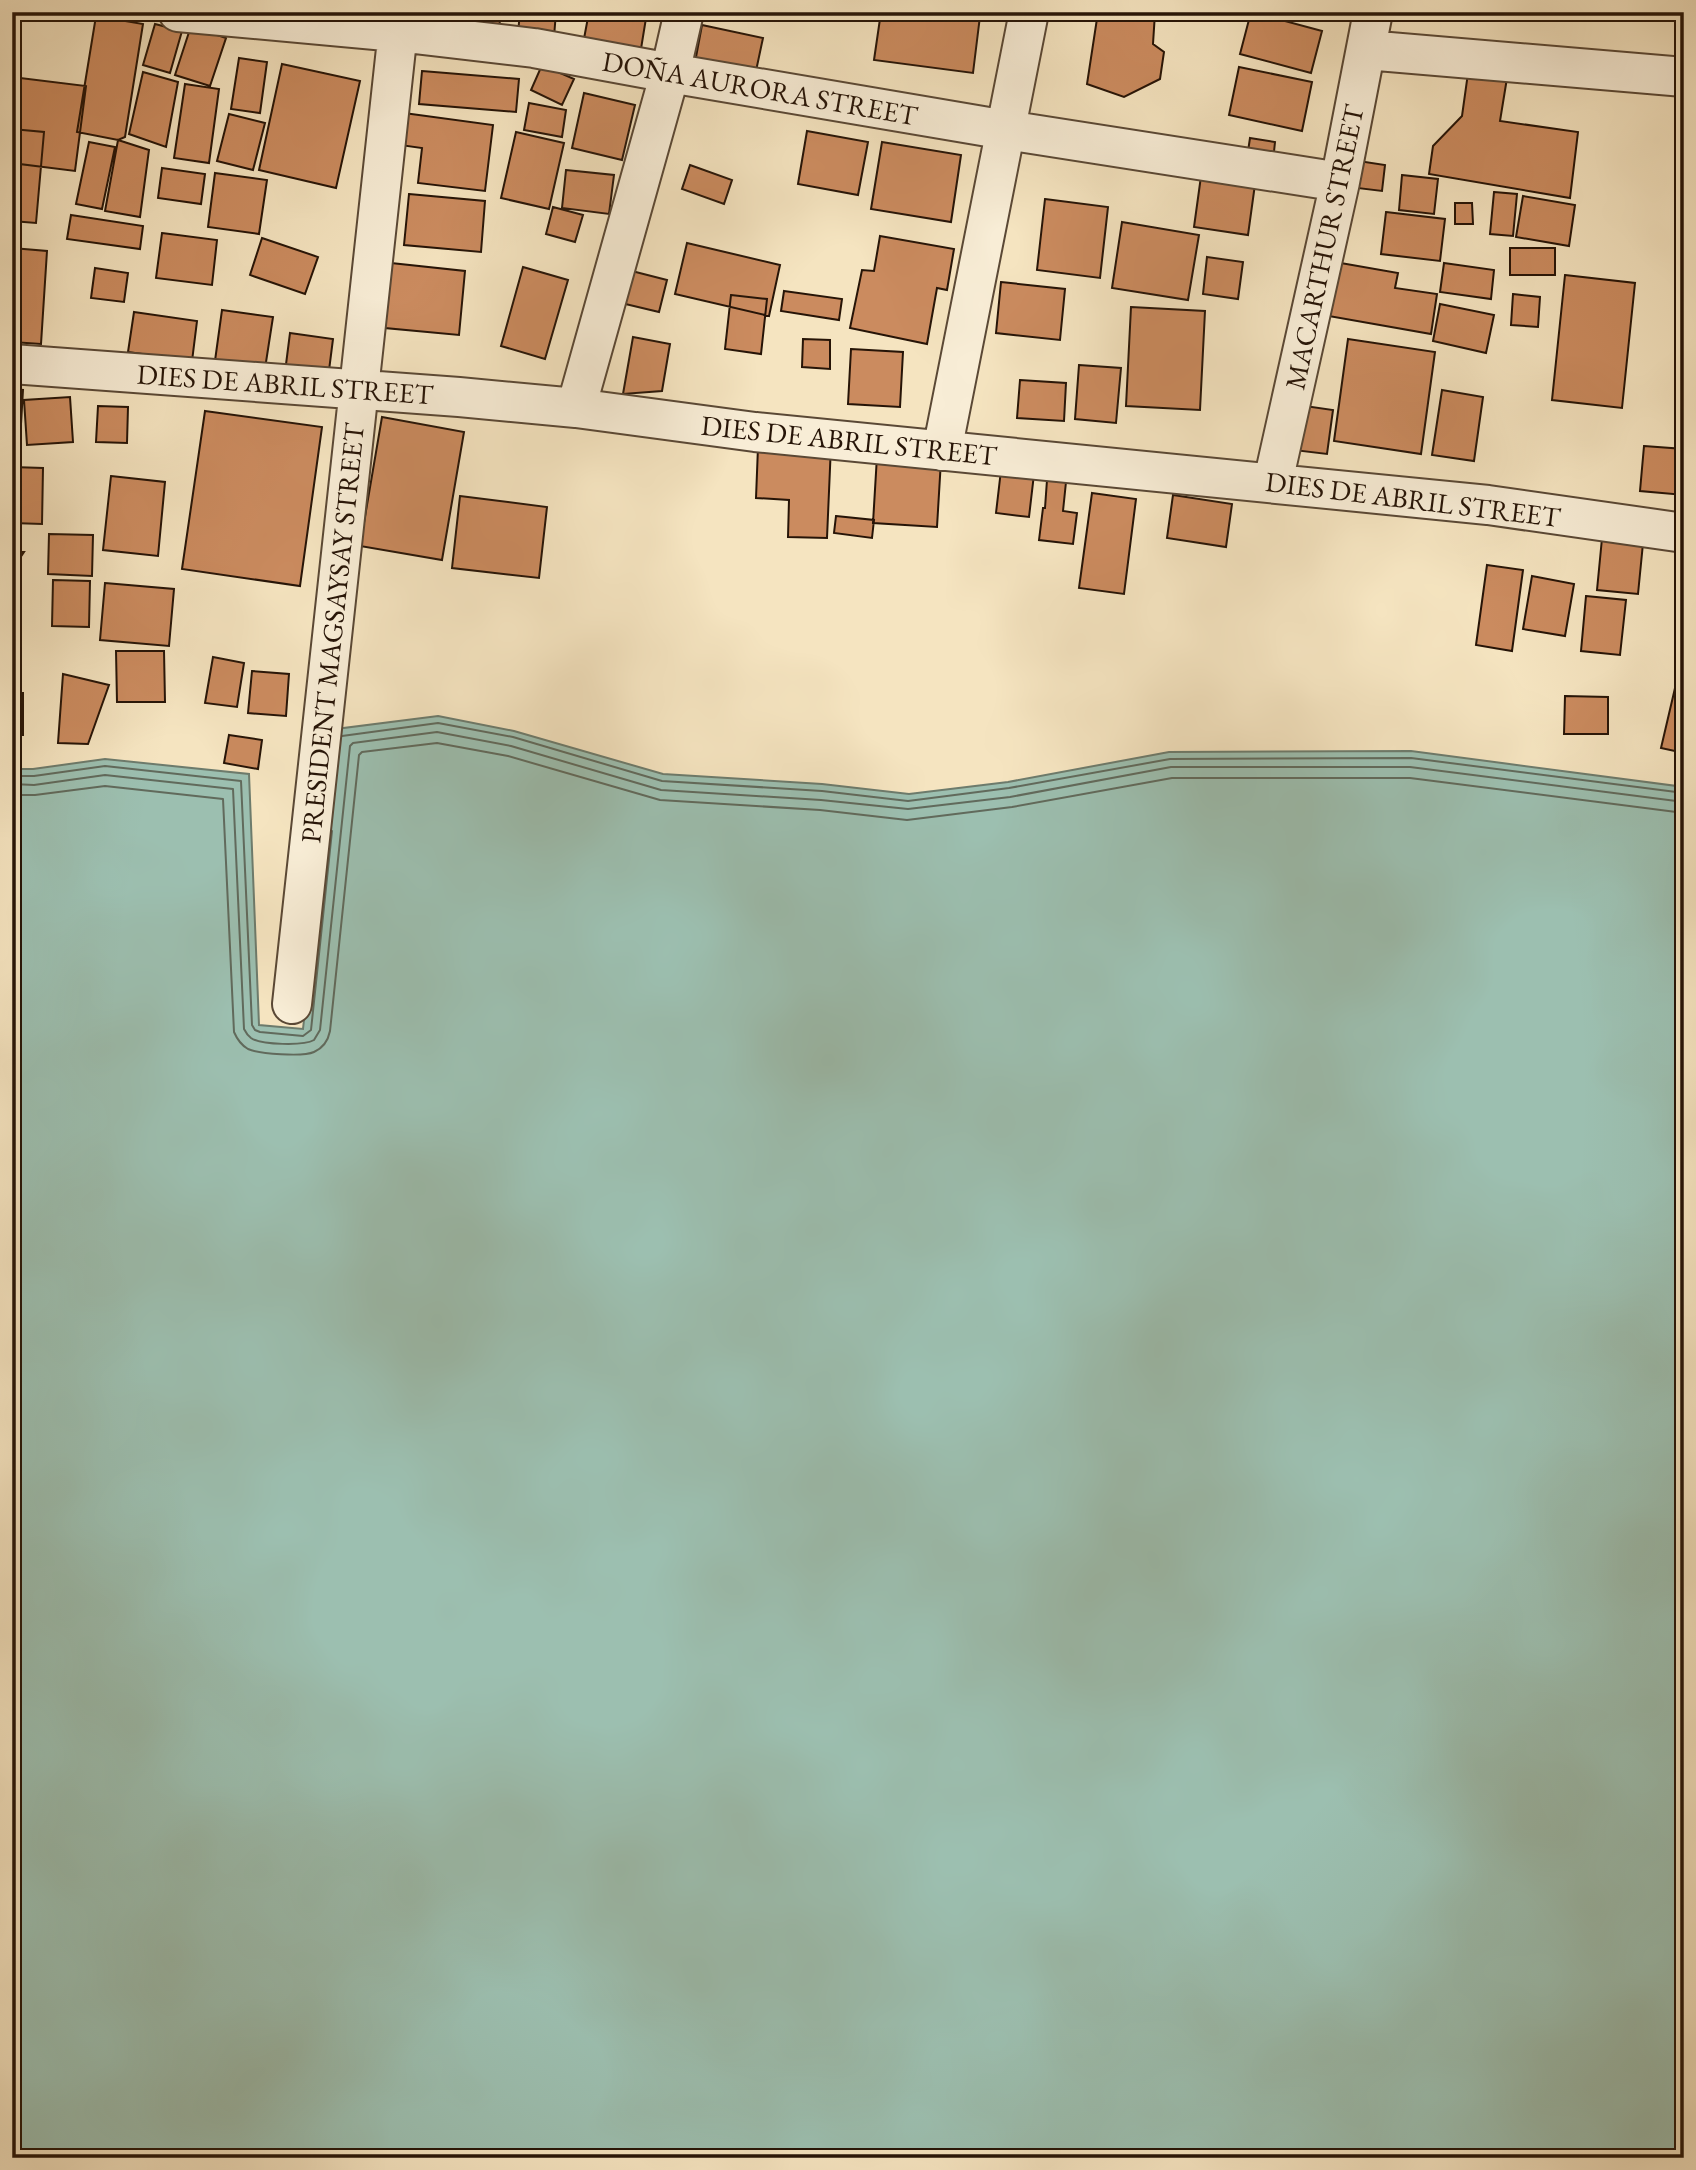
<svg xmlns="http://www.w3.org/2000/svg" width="1696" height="2170" font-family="'EB Garamond',serif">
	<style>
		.water { fill: #9cbfb0; stroke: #6d7b6c; stroke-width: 2 }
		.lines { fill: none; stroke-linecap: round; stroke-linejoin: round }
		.shore { stroke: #616a5c; stroke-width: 2 }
		.building { fill: #cb8b5f; stroke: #261407; stroke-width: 2 }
		.street-casing { stroke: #5a4835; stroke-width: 42 }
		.street { stroke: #f8edd6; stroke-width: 38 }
		.labels { text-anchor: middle; stroke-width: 5; stroke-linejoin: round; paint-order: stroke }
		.street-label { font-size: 28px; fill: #261407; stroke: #f8edd6 }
	</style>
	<rect width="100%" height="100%" fill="#f5e4c0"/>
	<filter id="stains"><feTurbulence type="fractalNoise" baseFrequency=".00286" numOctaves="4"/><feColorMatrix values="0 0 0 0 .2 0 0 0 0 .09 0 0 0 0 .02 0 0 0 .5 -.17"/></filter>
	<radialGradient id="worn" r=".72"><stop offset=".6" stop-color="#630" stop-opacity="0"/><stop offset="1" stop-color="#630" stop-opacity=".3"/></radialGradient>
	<path class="water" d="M438,716L514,731L663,774L822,784L909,794L1008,782L1169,752L1411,751L1684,787V2158H12V769H33L105,759L249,774L259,1025L303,1029L336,729Z"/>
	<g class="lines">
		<path class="shore" d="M342,736L438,723L513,737L662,781L822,791L908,801L1009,788L1170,759L1411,758L1684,793
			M12,776H34L105,766L241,781L252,1025L255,1030L260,1032L303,1036L311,1030L332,831
			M12,784L34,785L105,775L233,789L244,1029C246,1033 247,1035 251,1038C261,1045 304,1046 314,1040L320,1030L350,746L353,743L437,732L511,746L661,790L821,800L908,809L1010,797L1171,767H1410L1684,802
			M12,795H35L105,786L223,799L234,1032C237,1039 241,1045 248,1049C259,1054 303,1057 314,1052C323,1048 328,1041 330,1031L359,755L362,752L437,743L508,756L660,800L820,810L907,820L1012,807L1172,778H1410L1684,813"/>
	</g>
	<path class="building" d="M437,12H501L499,28L436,21Z
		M520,12H556L554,37L518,33Z
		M589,12H647L640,55L583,44Z
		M881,12H951L980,16L973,73L874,60Z
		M1098,12L1155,13L1153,44L1164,52L1160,79L1124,97L1087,84Z
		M1251,12L1322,31L1311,73L1240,54Z
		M96,16L143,24L125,137L118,140L77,132Z
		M155,24L182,31L170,73L143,65Z
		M702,25L763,38L753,85L693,73Z
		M191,26L226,38L210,86L175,75Z
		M239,58L267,62L260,113L231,109Z
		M282,64L360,81L336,188L259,170Z
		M542,65L574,79L562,105L531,90Z
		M1239,67L1312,82L1302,131L1229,115Z
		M422,71L519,79L516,112L419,104Z
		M143,72L178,82L166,147L129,134Z
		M1468,73L1507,78L1500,121L1578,132L1570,198L1429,174L1433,146L1462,116Z
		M12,77L86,86L75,171L12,163Z
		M185,84L219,89L209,163L174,158Z
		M584,93L635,105L622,160L572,148Z
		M529,103L566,110L562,137L524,130Z
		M404,113L493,125L485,191L418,183L422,148L400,145Z
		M229,114L265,123L253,170L217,161Z
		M12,129L44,132L36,223L12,221Z
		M807,131L868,142L858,195L798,184Z
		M516,132L564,143L549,209L501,198Z
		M1250,138L1275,142L1273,161L1247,158Z
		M118,140L149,150L140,217L105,211Z
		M89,142L115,147L102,209L76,204Z
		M882,142L961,155L951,222L871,209Z
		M1352,160L1385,165L1382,191L1349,187Z
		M690,165L732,180L724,204L682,189Z
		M162,168L205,174L201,204L158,198Z
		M1202,169L1256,177L1248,235L1194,227Z
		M566,170L614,175L609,214L562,208Z
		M215,173L267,180L259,234L208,227Z
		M1402,175L1438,179L1434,214L1399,210Z
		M1494,192L1517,194L1513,236L1490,234Z
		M409,194L485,201L481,252L404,245Z
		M1523,196L1575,205L1569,246L1516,237Z
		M1045,199L1108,207L1100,278L1037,270Z
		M1455,203H1472L1473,224H1455Z
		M553,207L583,215L575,242L546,234Z
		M1386,212L1445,219L1440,261L1381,254Z
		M71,215L143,226L140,249L67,239Z
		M1122,222L1199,235L1188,300L1112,288Z
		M162,233L217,240L212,285L156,278Z
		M880,236L954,249L947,290L937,288L927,344L850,328L862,270L874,271Z
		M262,238L318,257L305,294L250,275Z
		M687,243L780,265L769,316L675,294Z
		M12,248L47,251L41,344L12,342Z
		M1510,248H1555V275H1510Z
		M1207,257L1243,262L1238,299L1203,294Z
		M1335,262L1398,273L1395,288L1437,294L1431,334L1323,315Z
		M391,263L465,271L459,335L385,328Z
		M1444,263L1494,270L1491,299L1440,292Z
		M523,267L568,280L545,359L501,346Z
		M95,268L128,273L124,302L91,298Z
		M624,269L667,280L659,312L617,302Z
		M1565,275L1635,283L1622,408L1552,400Z
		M1001,282L1065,289L1060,340L996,333Z
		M784,291L842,299L839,320L781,311Z
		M1513,294L1540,297L1538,327L1511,325Z
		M731,295L767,299L761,354L725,349Z
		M1440,304L1494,315L1486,353L1433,341Z
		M1131,307L1205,311L1200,410L1126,406Z
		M222,310L273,317L264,375L214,368Z
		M134,312L197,321L192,361L128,352Z
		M290,333L333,339L327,386L284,380Z
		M633,337L670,344L662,391L623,394Z
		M803,339L830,340V369L802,367Z
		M1348,339L1435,352L1421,454L1334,441Z
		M851,349L903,352L900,407L848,404Z
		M1079,365L1121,368L1116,423L1075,419Z
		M1020,380L1066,383L1064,421L1017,418Z
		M12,389L23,390L19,458H12Z
		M1442,390L1483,397L1474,461L1432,455Z
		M70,397L73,442L27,445L24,400Z
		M1291,404L1333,410L1327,454L1285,449Z
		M98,406L128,407L127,443L96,442Z
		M205,411L322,427L300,586L182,569Z
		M382,417L464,432L442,560L360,546Z
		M831,445L827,538L788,537L789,500L756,498L758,447Z
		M1644,446L1684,449V495L1640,491Z
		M877,456L941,460L937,527L873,523Z
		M12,467L43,468L42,524L12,523Z
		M1001,470L1034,474L1029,517L996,513Z
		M111,476L165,482L158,556L103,550Z
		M1047,480L1066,482L1063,511L1077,513L1073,544L1039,540L1043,508H1045Z
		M1092,493L1136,499L1124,594L1079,588Z
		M1173,495L1232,504L1226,547L1167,538Z
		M460,496L547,507L539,578L452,568Z
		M836,516L874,520L872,538L834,533Z
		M1603,528L1644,533L1638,594L1597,590Z
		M49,534L93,535L92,576L48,574Z
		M14,552H24L12,570V554Z
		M1487,565L1523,570L1512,651L1476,645Z
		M1532,576L1574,584L1565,636L1523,629Z
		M19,578L16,631L12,630V580Z
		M53,580L90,581L89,627L52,626Z
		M105,583L174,589L169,646L100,640Z
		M1586,596L1626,600L1620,655L1581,651Z
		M12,640H15L17,676L12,677Z
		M116,651H164L165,702H117Z
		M213,657L244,663L237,707L205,703Z
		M252,671L289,674L286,716L248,713Z
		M1679,671L1684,672V753L1661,748Z
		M63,674L109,685L88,744L58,743Z
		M12,693H23V735H12Z
		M1565,696L1608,697V734H1564Z
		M229,735L262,740L258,769L224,763Z"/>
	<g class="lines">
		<defs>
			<path id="street" d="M178,12L397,32L534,48L670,73L1006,130L1340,182
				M1366,50L1684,77
				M12,364L459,397L576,408L755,432L1488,505L1684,533
				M576,408L670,73L684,12
				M942,451L1029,12
				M1273,482L1340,182L1373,12
				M292,1004L400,12"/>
		</defs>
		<use href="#street" class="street-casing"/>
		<use href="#street" class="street"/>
	</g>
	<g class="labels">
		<g class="street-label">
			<text transform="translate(760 88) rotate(10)" y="10">DOÑA AURORA STREET</text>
			<text transform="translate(1324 247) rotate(-78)" y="10">MACARTHUR STREET</text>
			<text transform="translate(285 384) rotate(4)" y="10">DIES DE ABRIL STREET</text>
			<text transform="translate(849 440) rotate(6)" y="10">DIES DE ABRIL STREET</text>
			<text transform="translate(1413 499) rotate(7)" y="10">DIES DE ABRIL STREET</text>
			<text transform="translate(332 633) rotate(-84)" y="10">PRESIDENT MAGSAYSAY STREET</text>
		</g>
	</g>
	<rect width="1696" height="2170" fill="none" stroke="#f5e4c0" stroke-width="42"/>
	<rect x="14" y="14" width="1668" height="2142" fill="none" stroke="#261407" stroke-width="3.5"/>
	<rect x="21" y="21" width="1654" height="2128" fill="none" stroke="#261407" stroke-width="2"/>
	<rect width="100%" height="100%" filter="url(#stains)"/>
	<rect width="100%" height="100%" fill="url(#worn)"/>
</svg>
